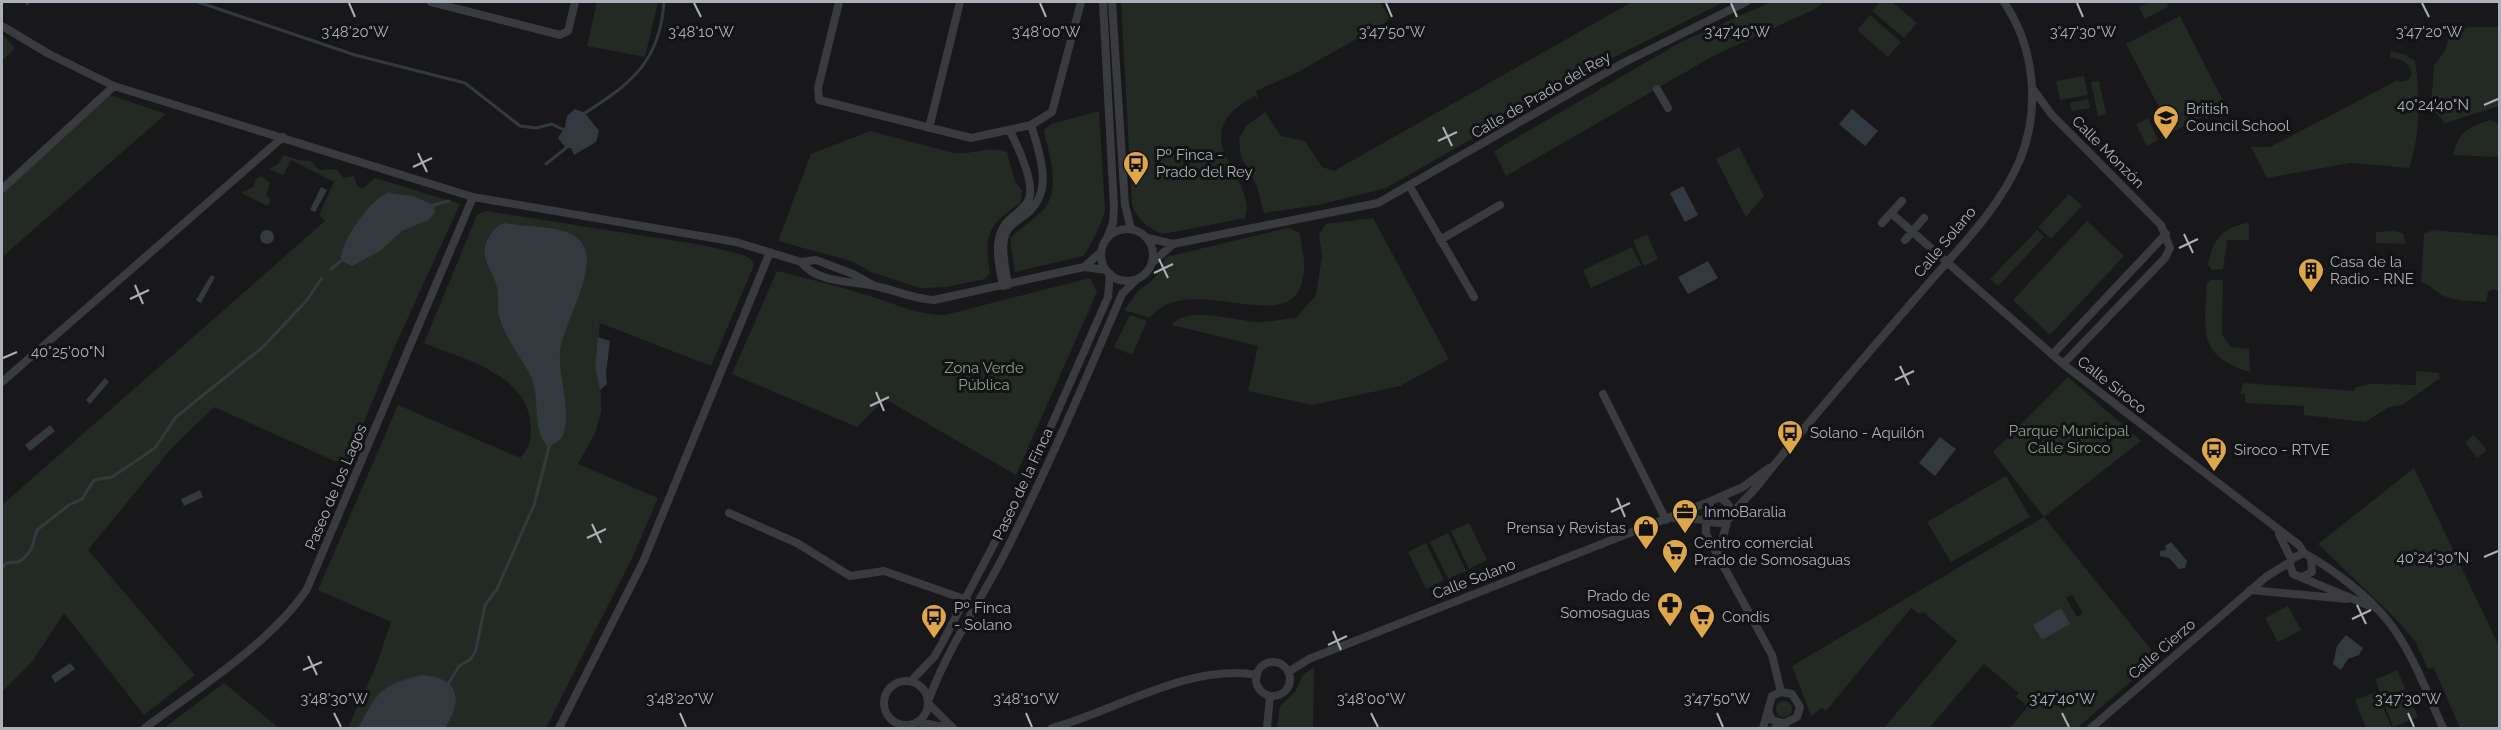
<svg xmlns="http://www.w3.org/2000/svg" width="2501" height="730" font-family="Raleway,sans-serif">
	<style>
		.green { fill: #232a23; fill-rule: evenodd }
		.water { fill: #323a3f }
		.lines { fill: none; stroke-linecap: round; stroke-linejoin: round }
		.stream { stroke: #323a3f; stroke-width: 3 }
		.street { stroke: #3a3b3f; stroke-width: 8 }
		.tram { stroke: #515357; stroke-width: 1.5 }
		.ticks { fill: none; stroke: #acb0b8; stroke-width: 2 }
		.labels { text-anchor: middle; stroke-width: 6; stroke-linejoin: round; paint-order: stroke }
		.street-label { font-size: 15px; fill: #acb0b8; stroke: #131315 }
		.poi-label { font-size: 15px; fill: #acb0b8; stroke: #131315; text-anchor: start }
		.park-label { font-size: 15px; fill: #85a186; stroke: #131315 }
		.ticks-label { font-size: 15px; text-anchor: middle; fill: #acb0b8; stroke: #131315; stroke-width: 6; stroke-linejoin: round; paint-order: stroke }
	</style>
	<rect width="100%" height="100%" fill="#18181a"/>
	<path class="green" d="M597,2H658L645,57L587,46Z
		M1121,2H1380L1389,17L1386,22L1298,72L1256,91L1258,99L1255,96C1177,137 1260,178 1245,218L1163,234C1149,230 1136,218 1132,204Z
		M1632,2H1724L1618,55L1386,188L1318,205L1264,213L1257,186L1241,157L1239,138L1247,125L1265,112L1281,136L1305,141L1322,167L1334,171Z
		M1771,2H1824L1813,10L1715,55L1506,176L1494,151L1681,42Z
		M1880,2H1892L1917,23L1904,38L1872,11Z
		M2149,2H2167L2169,6L2145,19L2139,7Z
		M1870,15L1901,42L1888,57L1857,30Z
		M2180,16L2225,105L2172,132L2126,44Z
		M2471,27H2499V106L2445,123L2431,108L2434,65L2445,51L2451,30Z
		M2,34L15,48L2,61Z
		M2391,51L2406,55L2415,61C2420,90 2420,141 2409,168L2350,163L2267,178L2251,147H2270L2398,80L2400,82L2408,80L2412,74C2408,61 2403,60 2390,57Z
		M2084,76L2088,95L2060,100L2056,81Z
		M2099,81L2106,114L2098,116L2091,82Z
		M110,95L166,114L2,257V193Z
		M2088,99L2090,108L2072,111L2070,103Z
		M1099,111L1105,210C1103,220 1090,248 1083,256L1015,272L1010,238C1020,229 1030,222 1039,214C1064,192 1049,158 1044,130L1051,124Z
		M2148,118L2158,140L2147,146L2136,124Z
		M2490,120L2499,124V157L2453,155C2459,131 2467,128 2490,120Z
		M870,131L954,153C976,155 984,145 1007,152L1015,182L1022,190L1021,202C989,226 983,232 990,273L985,279L946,287L920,288L871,272L851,261L778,241L811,154Z
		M1739,147L1764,196L1746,217L1716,159Z
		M284,155L298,160L311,161L319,170L336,169L344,178L354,176L357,186L362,189L375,178L460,204L395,346L346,466L214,407L170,450L88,550L195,675L144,715L64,613L32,662L2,692V505L325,221L319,215L334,182L291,160L283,175L269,169L278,164Z
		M261,176L270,183L266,195L271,199L268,206L241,193L253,187L256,179Z
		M2069,194L2082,206L2051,239L2038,227Z
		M486,211L702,245L744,255L752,260L754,265L711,366L600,323L595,367L601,394V412L596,431L578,464L658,498L633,556L546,728H348L376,666L391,622L318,590L398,405L520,458C531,446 532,435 530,419C522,372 462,359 424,343L477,215Z
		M1373,218L1449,359L1400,386L1312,405L1248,391L1258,346L1172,325C1185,305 1236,321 1258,322C1270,322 1283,319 1296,318L1316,295L1322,256L1319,234L1326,224Z
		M2087,221L2124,256L2050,335L2013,300Z
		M2249,223V240H2227L2223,269L2212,270L2208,264C2213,239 2224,226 2249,223Z
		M1288,228L1300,233C1301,245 1305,259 1304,271C1299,347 1190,266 1150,318L1124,310L1138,291L1155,278L1166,257Z
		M2037,230L2044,237L1998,286L1990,279Z
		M2433,230L2499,236V291L2493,289L2488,292L2486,302C2473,301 2453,301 2442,295C2434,290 2430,285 2421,282L2424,234Z
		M2395,231L2403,234L2406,244L2376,243V232Z
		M1647,234L1658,259L1644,266L1633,241Z
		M1632,247L1641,265L1591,288L1583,270Z
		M777,271C809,279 841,287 873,297C898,305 918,315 945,315L1090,278L1097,292L1016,475L885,399L857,427L732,374Z
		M2211,280H2223L2222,335L2231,347L2249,349L2250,372C2196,356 2205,330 2207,283Z
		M1130,315L1147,321L1132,355L1114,347Z
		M2416,371L2439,373L2440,378L2402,405L2389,407L2365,422L2304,415V406L2245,403V394H2240L2243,383L2354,391L2356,387L2371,384L2416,385Z
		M2068,377L2141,441L2044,517L2158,658L2077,728H2010L2028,706L2016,697L2019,693L1984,664L1929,728H1884L1957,641L1923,612L1920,614L1911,608L1826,711L1822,708L1811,716L1792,666L2044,517L1993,452ZM2072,595L2083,613L2077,617L2066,598Z
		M2474,435L2487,450L2477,458L2465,442Z
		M2414,468L2499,646V728H2460L2434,668L2428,669L2415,641L2395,618L2318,544Z
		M2006,476L2030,517L1951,562L1927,522Z
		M1469,523L1487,560L1469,569L1451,531Z
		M1448,533L1466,571L1448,579L1430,542Z
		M1426,543L1444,580L1426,589L1408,552Z
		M2288,606L2301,630L2278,642L2265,618Z
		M1314,667L1313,728H1277L1280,706L1295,692L1302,676Z
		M2397,670L2418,717L2393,727L2375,680Z
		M224,683L279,728H164Z
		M2376,692L2392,728H2366L2355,700Z
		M1776 709a8 8 0 1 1 16 0a8 8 0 1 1-16 0Z"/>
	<path class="water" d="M575,109L585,113L599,131L596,142L574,155L571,148H566L558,138L565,127L567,116Z
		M1852,109L1878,131L1865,146L1839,124Z
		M1683,186L1698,215L1685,222L1670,193Z
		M321,187L327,190L315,212L310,210Z
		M388,193L413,196L434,205L435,213L428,220L402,231L380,251L352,266L341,261C339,243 371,198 388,193Z
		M505,223C525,227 545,226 564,231C616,247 563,317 560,352C558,381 573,409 562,438L549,447C530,433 542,393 529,373C518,353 506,339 499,316C496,306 500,295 496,284C489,264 477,254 491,234C495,228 498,225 505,223Z
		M260 237a7 7 0 1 1 14 0a7 7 0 1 1-14 0Z
		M1708,261L1718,278L1688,294L1678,277Z
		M211,275L215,277L201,303L196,300Z
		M598,337L610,341L606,373L607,384L600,390L595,367Z
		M105,378L109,382L90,404L86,400Z
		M50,425L55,431L30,451L25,445Z
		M1940,437L1956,449L1935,476L1919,463Z
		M200,490L203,497L184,506L181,499Z
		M2171,542L2187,561L2185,568L2179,569L2169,558L2160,556V551L2166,550L2165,546Z
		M2061,608L2070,624L2042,640L2033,625Z
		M2346,635L2363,648L2359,655L2348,659L2341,670L2333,664L2337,646Z
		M70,663L75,669L55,683L51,676Z
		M422,675C460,678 463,700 445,728H358C378,692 380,685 422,675Z"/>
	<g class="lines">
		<path class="stream" d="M198,2L355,55L465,83L520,126L536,128L552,124L564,130
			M27,4L29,2
			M585,113C632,83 660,61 664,2
			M546,164L566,148
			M434,205L449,201
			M331,269L341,261
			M2,569L6,563L18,562L24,558L31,550L37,530L69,505L82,499L94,480L112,477L155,448L176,417L264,346L307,300L322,278
			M447,686L459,666L471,659L476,650L485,605L497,589L534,505L549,447"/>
		<path class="street" d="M431,2L560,35L568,31L575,2
			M839,2L818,88L819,100L971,138L1031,125L1052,112L1081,2
			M1103,2L1114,208L1113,223L1107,238
			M1112,2L1125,205L1131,229
			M2,26L49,54L114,86L473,197L736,242L801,262L816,260L853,274L875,286
			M1657,89L1668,108
			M2033,89L2052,115L2161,225L2170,248L2165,258L2063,364
			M929,128L960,2
			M1410,187L1474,297
			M2,189L114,86
			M1891,213L2063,364L2299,545L2304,553C2333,569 2367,595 2388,621C2412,651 2427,693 2443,728
			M1882,223L1902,201
			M1101 255a26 26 0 1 1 52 0a26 26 0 1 1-52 0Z
			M1148,238L1173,244L1378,203L1623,63L1746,2
			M1440,240L1500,205
			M1905,240L1924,218
			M801,262C817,283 851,281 875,286C895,290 913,299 934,300L1084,267L1106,270
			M1152,263L1173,244
			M1084,267L1101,252
			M1008,285C1006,270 1001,254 1004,239C1006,227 1016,222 1025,215C1055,192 1040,155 1031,125
			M1003,286C999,265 991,236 1010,219C1017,213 1026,207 1029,199C1035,182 1018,147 1010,131
			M2052,355L2166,234
			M2,382L283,137
			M1603,394L1666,520
			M1769,468L1743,487L1711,501L1706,512V534L1772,655L1781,692
			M1720,497L1728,504L1733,514
			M729,513L797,543L850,576L884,571L967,600
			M1674,518L1706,520
			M1707,522L1721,523L1730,518C1738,504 1753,493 1762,480C1813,416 1867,354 1921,292C1955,252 1998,211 2019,162C2041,110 2035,48 2004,2
			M2279,534L2291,559
			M2304,553L2291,559L2290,565L2293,574L2370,606
			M1718,556L1727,522
			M2302,577L2312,572L2311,558
			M2250,590L2347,599
			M1256 679a17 17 0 1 1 34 0a17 17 0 1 1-34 0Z
			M1288,672L1309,659L1711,501
			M884 703a22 22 0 1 1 44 0a22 22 0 1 1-44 0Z
			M911,681L934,657L941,645L1025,485L1108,297L1110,274
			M929,699C948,648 980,602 1005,553C1048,468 1085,381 1122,294L1137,279
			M929,704L953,728
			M1768,710L1772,720L1786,724
			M918,722L948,728
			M145,728C197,689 271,643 307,589L473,197
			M559,728L643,562L770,252
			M1052,728C1113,712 1191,662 1257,675
			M1267,728L1270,696
			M1763,728L1772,696L1781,692L1792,694L1800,707L1797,717L1775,728
			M2091,728L2266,577L2290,562"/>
		<path class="tram" d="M2499,2H2500"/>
	</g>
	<path class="ticks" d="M349,3L355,17M694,3L701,17M1040,3L1046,17M1386,3L1392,17M1731,3L1737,17M2077,3L2083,17M2422,3L2429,17M2484,105L2498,99M1443,127L1452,146M1438,141L1457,132M418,153L427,172M413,167L432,158M2184,234L2193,253M2179,248L2198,239M1159,259L1168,278M1154,273L1173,264M135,285L143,304M130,299L149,290M3,358L17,352M1900,366L1909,385M1895,380L1914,371M876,392L884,411M870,406L889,397M1617,498L1625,517M1611,512L1630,503M592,524L601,543M587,538L606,529M2484,557L2498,551M2357,605L2366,624M2352,619L2371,610M1333,631L1341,650M1328,645L1347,636M308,656L317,675M303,670L322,662M334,713L341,727M680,713L686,727M1026,713L1032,727M1371,713L1378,727M1717,713L1723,727M2062,713L2069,727M2408,713L2414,727"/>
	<defs>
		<symbol id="school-pin" viewBox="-11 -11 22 30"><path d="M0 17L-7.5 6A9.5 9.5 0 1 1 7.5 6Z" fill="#dfa74b" stroke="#131315"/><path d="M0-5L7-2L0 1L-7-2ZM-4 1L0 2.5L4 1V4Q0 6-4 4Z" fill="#111"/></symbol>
		<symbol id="bus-pin" viewBox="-11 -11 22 30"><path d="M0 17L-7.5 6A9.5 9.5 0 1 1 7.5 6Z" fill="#dfa74b" stroke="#131315"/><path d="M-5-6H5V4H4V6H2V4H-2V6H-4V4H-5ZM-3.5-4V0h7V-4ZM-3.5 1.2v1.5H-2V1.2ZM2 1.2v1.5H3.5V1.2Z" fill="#111"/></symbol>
		<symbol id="building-pin" viewBox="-11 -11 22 30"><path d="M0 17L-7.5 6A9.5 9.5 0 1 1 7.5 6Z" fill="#dfa74b" stroke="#131315"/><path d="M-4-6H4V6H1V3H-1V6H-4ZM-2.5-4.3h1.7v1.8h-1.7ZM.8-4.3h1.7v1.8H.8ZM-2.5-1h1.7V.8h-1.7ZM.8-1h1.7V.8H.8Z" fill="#111"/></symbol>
		<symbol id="office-pin" viewBox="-11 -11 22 30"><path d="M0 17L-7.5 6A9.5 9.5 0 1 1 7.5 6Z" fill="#dfa74b" stroke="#131315"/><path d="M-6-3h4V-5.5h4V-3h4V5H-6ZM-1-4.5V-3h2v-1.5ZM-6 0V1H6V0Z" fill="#111"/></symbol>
		<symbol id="shop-pin" viewBox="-11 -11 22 30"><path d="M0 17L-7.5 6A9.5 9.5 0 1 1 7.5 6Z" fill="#dfa74b" stroke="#131315"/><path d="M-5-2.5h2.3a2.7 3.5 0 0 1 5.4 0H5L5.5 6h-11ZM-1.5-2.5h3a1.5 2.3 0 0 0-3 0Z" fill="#111"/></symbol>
		<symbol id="supermarket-pin" viewBox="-11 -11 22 30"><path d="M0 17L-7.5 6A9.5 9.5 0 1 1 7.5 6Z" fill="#dfa74b" stroke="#131315"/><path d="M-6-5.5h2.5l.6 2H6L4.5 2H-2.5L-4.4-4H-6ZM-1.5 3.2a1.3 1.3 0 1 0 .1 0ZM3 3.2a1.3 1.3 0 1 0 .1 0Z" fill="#111"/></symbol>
		<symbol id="pharmacy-pin" viewBox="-11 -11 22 30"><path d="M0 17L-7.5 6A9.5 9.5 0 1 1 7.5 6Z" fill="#dfa74b" stroke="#131315"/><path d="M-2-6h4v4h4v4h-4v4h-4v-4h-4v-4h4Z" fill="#111"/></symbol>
	</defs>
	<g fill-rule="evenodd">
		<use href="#school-pin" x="2151" y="103" width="30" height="40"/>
		<use href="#bus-pin" x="1121" y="149" width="30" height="40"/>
		<use href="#building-pin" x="2296" y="256" width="30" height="40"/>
		<use href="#bus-pin" x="1775" y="418" width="30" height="40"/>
		<use href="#bus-pin" x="2199" y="435" width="30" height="40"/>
		<use href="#office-pin" x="1670" y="497" width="30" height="40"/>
		<use href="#shop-pin" x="1631" y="513" width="30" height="40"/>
		<use href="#supermarket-pin" x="1660" y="537" width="30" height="40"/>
		<use href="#pharmacy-pin" x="1655" y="590" width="30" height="40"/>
		<use href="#bus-pin" x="919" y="602" width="30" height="40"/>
		<use href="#supermarket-pin" x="1687" y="602" width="30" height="40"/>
	</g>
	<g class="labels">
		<g class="street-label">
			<text transform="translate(1541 95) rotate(-30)" y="5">Calle de Prado del Rey</text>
			<text transform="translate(2108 152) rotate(45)" y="5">Calle Monzón</text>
			<text transform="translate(1945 242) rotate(-50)" y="5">Calle Solano</text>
			<text transform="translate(2112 385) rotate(38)" y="5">Calle Siroco</text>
			<text transform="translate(1023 484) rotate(-65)" y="5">Paseo de la Finca</text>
			<text transform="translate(336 487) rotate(-67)" y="5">Paseo de los Lagos</text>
			<text transform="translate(1474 579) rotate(-21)" y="5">Calle Solano</text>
			<text transform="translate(2162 649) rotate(-41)" y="5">Calle Cierzo</text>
		</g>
		<g class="poi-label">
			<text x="2186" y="114">British<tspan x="2186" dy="17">Council School</tspan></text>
			<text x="1156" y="160">Pº Finca -<tspan x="1156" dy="17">Prado del Rey</tspan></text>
			<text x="2330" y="267">Casa de la<tspan x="2330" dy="17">Radio - RNE</tspan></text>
			<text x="1810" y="438">Solano - Aquilón</text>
			<text x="2234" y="455">Siroco - RTVE</text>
			<text x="1704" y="517">InmoBaralia</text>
			<text x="1626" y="533" text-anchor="end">Prensa y Revistas</text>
			<text x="1694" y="548">Centro comercial<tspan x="1694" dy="17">Prado de Somosaguas</tspan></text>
			<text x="1650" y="601" text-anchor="end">Prado de<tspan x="1650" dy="17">Somosaguas</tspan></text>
			<text x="954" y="613">Pº Finca<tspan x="954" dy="17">- Solano</tspan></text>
			<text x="1722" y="622">Condis</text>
		</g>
		<g class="park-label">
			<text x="984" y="373">Zona Verde<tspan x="984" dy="17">Pública</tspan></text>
			<text x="2069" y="436">Parque Municipal<tspan x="2069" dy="17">Calle Siroco</tspan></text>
		</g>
	</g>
	<g class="ticks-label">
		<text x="355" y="37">3°48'20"W</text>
		<text x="701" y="37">3°48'10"W</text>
		<text x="1046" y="37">3°48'00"W</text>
		<text x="1392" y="37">3°47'50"W</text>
		<text x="1737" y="37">3°47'40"W</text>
		<text x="2083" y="37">3°47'30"W</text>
		<text x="2429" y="37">3°47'20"W</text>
		<text x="2433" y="110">40°24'40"N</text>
		<text x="68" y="357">40°25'00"N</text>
		<text x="2433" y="563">40°24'30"N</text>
		<text x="334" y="704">3°48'30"W</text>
		<text x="680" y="704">3°48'20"W</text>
		<text x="1026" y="704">3°48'10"W</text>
		<text x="1371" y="704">3°48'00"W</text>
		<text x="1717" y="704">3°47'50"W</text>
		<text x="2062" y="704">3°47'40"W</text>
		<text x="2408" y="704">3°47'30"W</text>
	</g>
	<rect width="2501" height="730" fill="none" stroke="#acb0b8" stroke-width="6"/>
</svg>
